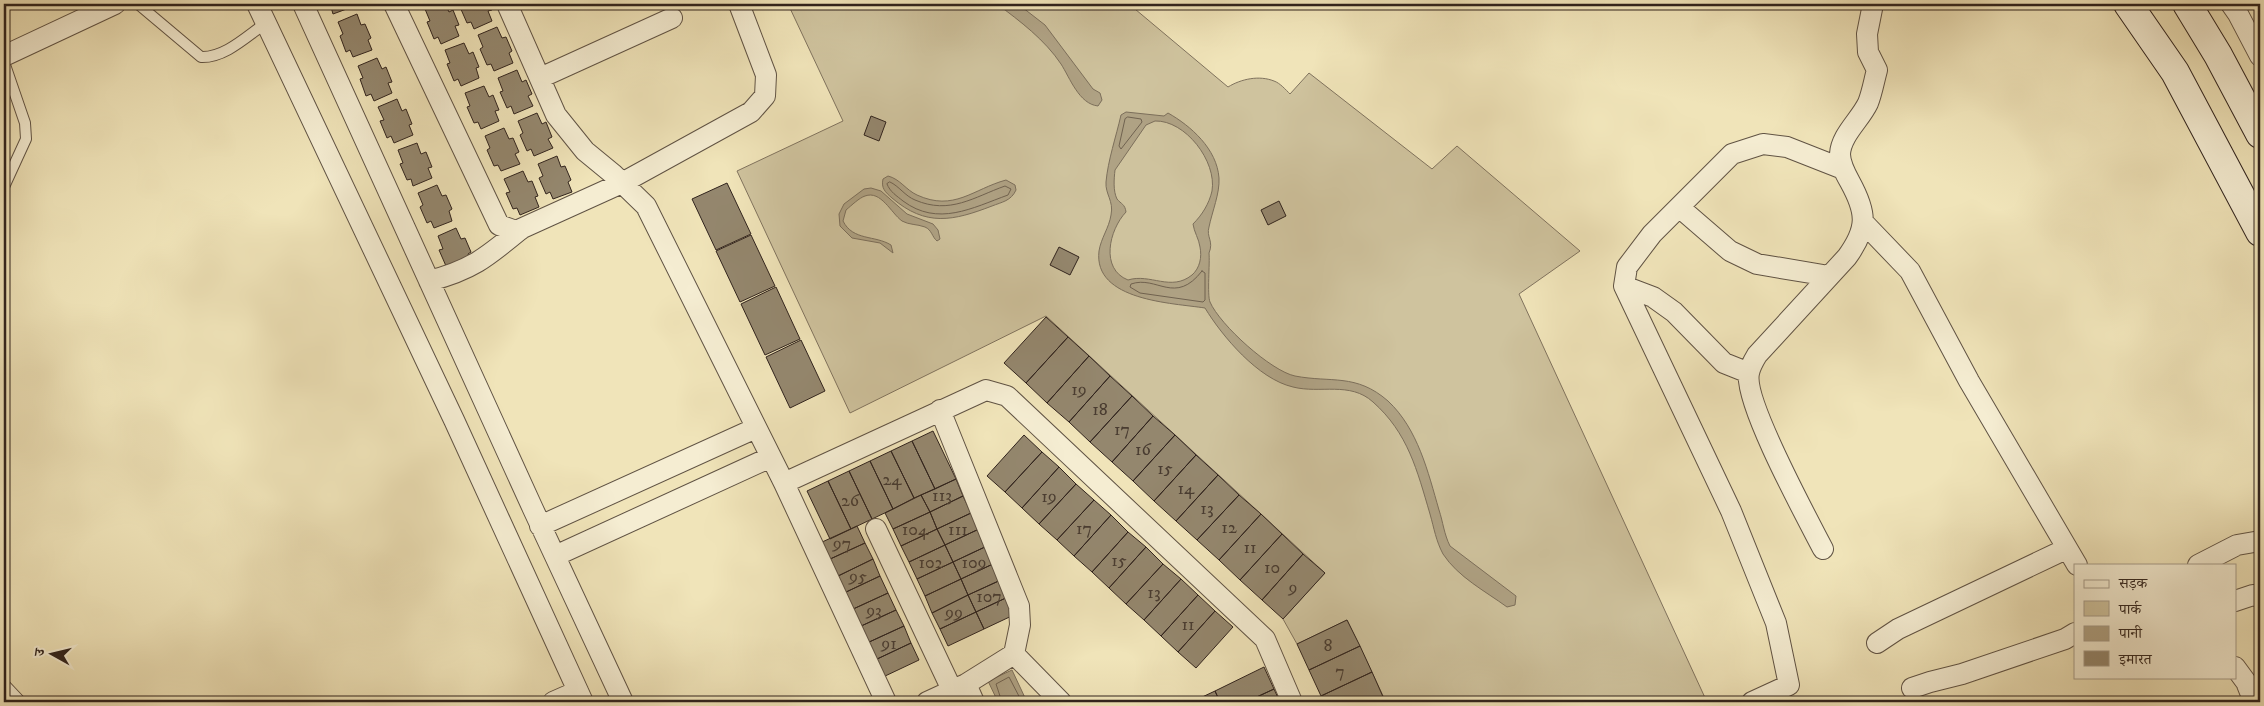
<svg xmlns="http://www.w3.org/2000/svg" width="2264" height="706" font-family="'IM FELL DW Pica','Noto Serif Devanagari',serif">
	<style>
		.green { fill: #cfc39e; stroke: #80735e }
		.water { fill: #afa284; stroke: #7c6f5b; fill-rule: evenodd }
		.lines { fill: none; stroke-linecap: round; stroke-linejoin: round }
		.shore { stroke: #706250; stroke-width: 1 }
		.building { fill: #94876e; stroke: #30231d }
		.lane-casing { stroke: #605344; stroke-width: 12 }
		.street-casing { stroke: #605344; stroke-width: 22 }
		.secondary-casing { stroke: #30231d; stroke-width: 30 }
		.lane { stroke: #f5edd2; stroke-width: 10 }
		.street { stroke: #f5edd2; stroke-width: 20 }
		.secondary { stroke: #f5edd2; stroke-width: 28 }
		.labels { text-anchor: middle; stroke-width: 4; stroke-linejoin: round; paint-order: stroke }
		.number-label { font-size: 18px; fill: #493c31 }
	</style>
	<rect width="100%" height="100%" fill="#f0e4b9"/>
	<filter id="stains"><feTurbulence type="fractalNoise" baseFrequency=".004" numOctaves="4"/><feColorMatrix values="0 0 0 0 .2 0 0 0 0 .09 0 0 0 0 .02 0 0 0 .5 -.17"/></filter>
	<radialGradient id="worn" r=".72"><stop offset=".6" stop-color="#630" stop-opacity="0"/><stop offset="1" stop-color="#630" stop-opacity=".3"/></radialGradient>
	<path class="green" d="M788,4H1129L1228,87C1241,79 1259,75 1274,81C1280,83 1286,90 1290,94L1309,73L1432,169L1457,146L1580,251L1519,294L1707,702H1386L1347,620L1297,644L1283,619L1325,573L1046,316L850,413L737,171L843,121Z"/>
	<path class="water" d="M997,4H1018L1045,25L1093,89L1100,93L1102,100L1098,106C1079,104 1070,78 1061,64C1045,40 1020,21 997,4Z
		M1126,112L1164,116L1168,113C1191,126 1217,149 1219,178C1220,193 1212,212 1209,227C1206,237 1214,241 1209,253C1210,263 1207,295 1210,302C1220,325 1271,371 1295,376C1331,383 1356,373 1388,401C1418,429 1428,472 1439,510C1443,522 1444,534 1450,546L1516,596L1515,605L1507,607C1485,591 1458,577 1443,554C1436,541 1434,528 1430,514C1417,470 1408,433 1373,402C1350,381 1320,394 1293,387C1258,379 1222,336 1205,308C1173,303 1093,301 1099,251C1101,238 1109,228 1111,215C1114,201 1105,194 1106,182C1108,160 1116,137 1121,115ZM1155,121C1185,120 1217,161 1212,191C1209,204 1202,215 1193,224C1194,232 1199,239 1200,247C1202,257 1200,268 1192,275C1171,292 1150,273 1128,280C1100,269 1109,230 1126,212C1125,204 1121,204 1117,199C1113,191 1114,179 1115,170L1146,125Z
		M888,176C900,179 906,190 917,195C954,212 973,189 1006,180L1015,185L1016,190C1011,201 1002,202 992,206C953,221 926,227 892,198C885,192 881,188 883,179Z
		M871,188L881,191L907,214L933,224L938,230L940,239L937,241C932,237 932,230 925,227C917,224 909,225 902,221C891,213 881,190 865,196C859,198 852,205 846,210L843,221C853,241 875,235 891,245L893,253L880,243L852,238L840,226L839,214L844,204L864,189Z
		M1012,670L1027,702H998L988,681Z"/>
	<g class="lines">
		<path class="shore" d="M1128,117L1141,119L1142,122L1121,149L1119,146L1125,119Z
			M890,182C899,186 905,196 915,200C950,215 974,197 1005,186L1011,189L1008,195C972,208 938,227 903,201C897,196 890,192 887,184Z
			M1202,271L1205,273V300L1203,302L1140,293L1130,287L1131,284C1157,275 1175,306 1202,271Z
			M1002,702L996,684L1009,677L1022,702"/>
	</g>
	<path class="building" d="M324,4H351L352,7L333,14L331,7L327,9Z
		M437,4H445L449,12L453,10L459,25L455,26L459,36L441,44L438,37L434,39L427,22L430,21L425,9Z
		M462,4H489L492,10L488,11L492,21L474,29L471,22L467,23L460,7L463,6Z
		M357,14L361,25L365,24L371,38L368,40L372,50L353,57L350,50L346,52L340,36L343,34L338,22Z
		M497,27L502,38L506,37L512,51L509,53L513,63L494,71L491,64L487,65L480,49L483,47L478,35Z
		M464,43L469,54L473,52L479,67L476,68L479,78L461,86L458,79L454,81L447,64L450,63L445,50Z
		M377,58L382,69L386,67L392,82L388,83L392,93L374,101L371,94L366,96L360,79L363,78L358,66Z
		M517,70L522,82L526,80L532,94L528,96L533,106L514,114L511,106L507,108L500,92L503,91L498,78Z
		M484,86L489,97L493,95L499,110L495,111L499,121L481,129L478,122L474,123L467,107L470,106L465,93Z
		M397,99L402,111L406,109L412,124L409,125L413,135L394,143L391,136L387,138L380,121L384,120L378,107Z
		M537,113L542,124L546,122L552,137L548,139L553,148L534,156L531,149L527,151L520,135L523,133L518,121Z
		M871,116L886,122L879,141L864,135Z
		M504,128L509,139L513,138L519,152L515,154L520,164L501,171L498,165L494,166L487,150L490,148L485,136Z
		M417,143L421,154L426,152L432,167L428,168L432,178L413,186L411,179L407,180L400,164L403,163L398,150Z
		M557,156L561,167L565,166L571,180L568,182L572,192L553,199L550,192L546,194L539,178L543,176L538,164Z
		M523,171L528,182L532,181L538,196L535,197L539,207L520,215L517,208L513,209L506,193L510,192L504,179Z
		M727,183L751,234L716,250L692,199Z
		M437,185L442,196L446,195L452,209L449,211L452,221L434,228L431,221L427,223L420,207L423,205L418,193Z
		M1279,201L1286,216L1268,225L1261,210Z
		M456,228L461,239L465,238L471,252L468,254L472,264L446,266L439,250L443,249L438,236Z
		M751,235L775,286L740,302L716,251Z
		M1059,247L1079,257L1070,275L1050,265Z
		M776,287L800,339L765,355L741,304Z
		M1046,317L1068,337L1026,383L1004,363Z
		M1068,337L1089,356L1047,403L1026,383Z
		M801,340L825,391L790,408L766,357Z
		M1089,356L1110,376L1069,422L1047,403Z
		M1110,376L1132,396L1090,442L1069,422Z
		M1132,396L1153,416L1112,462L1090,442Z
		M1153,416L1175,435L1133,481L1112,462Z
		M933,431L956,479L935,489L912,441Z
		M1024,435L1042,452L1005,492L987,476Z
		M1175,435L1196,455L1154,501L1133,481Z
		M912,441L935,489L914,498L891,451Z
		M891,451L914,498L893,509L870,461Z
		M1042,452L1059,467L1022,508L1005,492Z
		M1196,455L1218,475L1176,521L1154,501Z
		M870,461L893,509L872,519L849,471Z
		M1059,467L1076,484L1039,524L1022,508Z
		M849,471L872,519L851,529L828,481Z
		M1218,475L1239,495L1197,540L1176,521Z
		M956,479L963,496L930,512L921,495Z
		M828,481L851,529L830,539L807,491Z
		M1076,484L1094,500L1057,540L1039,524Z
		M921,495L930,512L893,529L885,513Z
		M1239,495L1261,514L1219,560L1197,540Z
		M963,496L971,513L937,529L930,512Z
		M1094,500L1111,515L1074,556L1057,540Z
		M930,512L937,529L901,546L893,529Z
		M971,513L979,529L945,545L937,529Z
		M1261,514L1282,534L1240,580L1219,560Z
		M1111,515L1128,532L1092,572L1074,556Z
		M857,526L865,543L828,560L820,543Z
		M937,529L945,545L909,562L901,546Z
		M979,529L987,546L953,562L945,545Z
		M1128,532L1146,547L1109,588L1092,572Z
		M1282,534L1303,554L1262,600L1240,580Z
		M865,543L873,559L836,577L828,560Z
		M945,545L953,562L917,579L909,562Z
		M987,546L995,563L961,579L953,562Z
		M1146,547L1163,564L1126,604L1109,588Z
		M1303,554L1325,573L1283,619L1262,600Z
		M873,559L880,576L844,593L836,577Z
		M953,562L961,579L925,596L917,579Z
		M995,563L1003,579L968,595L961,579Z
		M1163,564L1181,579L1144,620L1126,604Z
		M880,576L888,593L851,610L844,593Z
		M961,579L968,595L932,613L925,596Z
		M1003,579L1010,596L976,612L968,595Z
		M1181,579L1198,595L1161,636L1144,620Z
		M888,593L896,610L859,627L851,610Z
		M968,595L976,612L940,629L932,613Z
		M1198,595L1215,611L1178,652L1161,636Z
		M1010,596L1018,613L984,629L976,612Z
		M896,610L904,626L867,643L859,627Z
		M1215,611L1233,627L1196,668L1178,652Z
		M976,612L984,629L948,646L940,629Z
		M1347,620L1360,646L1309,670L1297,644Z
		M904,626L911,643L875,660L867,643Z
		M911,643L919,660L883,677L875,660Z
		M1360,646L1372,672L1321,696L1309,670Z
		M1264,667L1274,689L1246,702H1220L1215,691Z
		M1372,672L1384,699L1376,702H1324L1321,696Z
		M1274,689L1280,702H1246Z
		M1215,691L1220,702H1200L1198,699Z"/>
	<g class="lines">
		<defs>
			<path id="lane" d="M138,4L201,57C225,58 247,36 266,23
				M4,62L25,123L26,139L4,187
				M4,684L21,702"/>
			<path id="street" d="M257,4L454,420L583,702
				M303,4L533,509L623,702
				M394,4L499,225L516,231L622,183L751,112L765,96L766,75L739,4
				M507,4L556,115L585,151L613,174L646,206L784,483L886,702
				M2231,4L2238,14L2260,56
				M4,56L115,4
				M540,78L672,18
				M1679,207L1730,251L1757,264L1829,276
				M1863,222L1910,271L1969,381L2077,565
				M429,281C472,270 487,257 521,229
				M1624,286L1653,297L1674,312L1724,363L1749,373
				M784,483L986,390L1007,396L1265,639L1292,702
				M540,526L756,428
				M876,529L952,690
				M1823,549C1807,518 1743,401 1749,373C1750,367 1754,360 1757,355L1847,257C1868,228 1867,213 1850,182C1845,173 1840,164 1840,154C1841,135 1860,120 1868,103C1872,93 1874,81 1877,70L1868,52L1867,34L1873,4
				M555,556L771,457
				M2198,565L2237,545L2260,541
				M2235,601L2253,595L2260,596
				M1877,643L1898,629L2066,549
				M1014,654L1061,702
				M2235,667L2246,682L2254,702
				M966,684L974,702
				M1912,688L1930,682L1962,674L2065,639L2075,633
				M553,702L578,691
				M927,702L966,684L1014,654L1020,625L1019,606L940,410
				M1752,702L1789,685L1776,623L1731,511L1624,286L1627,267L1652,234L1732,154L1763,144L1787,147L1843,169"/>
			<path id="secondary" d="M2128,4L2175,72L2260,232
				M2187,4L2218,55L2260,134"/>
		</defs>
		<use href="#lane" class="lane-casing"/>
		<use href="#street" class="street-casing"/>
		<use href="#secondary" class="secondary-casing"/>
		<use href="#lane" class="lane"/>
		<use href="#street" class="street"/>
		<use href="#secondary" class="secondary"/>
	</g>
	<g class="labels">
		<g class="number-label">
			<text x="1079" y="395">19</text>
			<text x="1100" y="415">18</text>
			<text x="1122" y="435">17</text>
			<text x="1143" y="455">16</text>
			<text x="1165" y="474">15</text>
			<text x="892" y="485">24</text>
			<text x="1186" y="494">14</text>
			<text x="942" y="501">113</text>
			<text x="1049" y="502">19</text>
			<text x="850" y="506">26</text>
			<text x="1207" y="514">13</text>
			<text x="1229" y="533">12</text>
			<text x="1084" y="534">17</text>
			<text x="915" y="535">104</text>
			<text x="958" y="535">111</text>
			<text x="842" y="549">97</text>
			<text x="1250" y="553">11</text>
			<text x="1119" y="566">15</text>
			<text x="931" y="568">102</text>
			<text x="974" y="568">109</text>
			<text x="1272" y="573">10</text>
			<text x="858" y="582">95</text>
			<text x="1293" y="593">9</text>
			<text x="1154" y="598">13</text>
			<text x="989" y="602">107</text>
			<text x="874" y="616">93</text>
			<text x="954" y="618">99</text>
			<text x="1188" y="630">11</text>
			<text x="889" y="649">91</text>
			<text x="1328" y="651">8</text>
			<text x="1340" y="677">7</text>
		</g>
	</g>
	<rect width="2264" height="706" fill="none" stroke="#f0e4b9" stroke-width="20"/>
	<rect x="5" y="5" width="2254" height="696" fill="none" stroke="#30231d" stroke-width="2.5"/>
	<rect x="10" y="10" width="2244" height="686" fill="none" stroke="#30231d"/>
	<rect x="2074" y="564" width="162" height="115" fill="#f5edd2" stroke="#a69c8a"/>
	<rect x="2084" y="580" width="25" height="8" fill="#f5edd2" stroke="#a69c8a"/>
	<text x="2119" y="588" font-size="15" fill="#30231d">सड़क</text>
	<rect x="2084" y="601" width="25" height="15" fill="#cfc39e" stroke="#a69c8a"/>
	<text x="2119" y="614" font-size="15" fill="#30231d">पार्क</text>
	<rect x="2084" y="626" width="25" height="15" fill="#afa284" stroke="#a69c8a"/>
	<text x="2119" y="638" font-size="15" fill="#30231d">पानी</text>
	<rect x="2084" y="651" width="25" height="15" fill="#94876e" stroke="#a69c8a"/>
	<text x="2119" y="664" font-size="15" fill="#30231d">इमारत</text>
	<g transform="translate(52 654) rotate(278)" stroke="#f5edd2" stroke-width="4" paint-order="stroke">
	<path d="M0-4L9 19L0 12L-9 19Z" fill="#30231d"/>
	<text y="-8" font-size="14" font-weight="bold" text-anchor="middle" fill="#30231d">उ</text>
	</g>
	<rect width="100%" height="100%" filter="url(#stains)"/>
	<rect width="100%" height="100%" fill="url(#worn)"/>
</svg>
